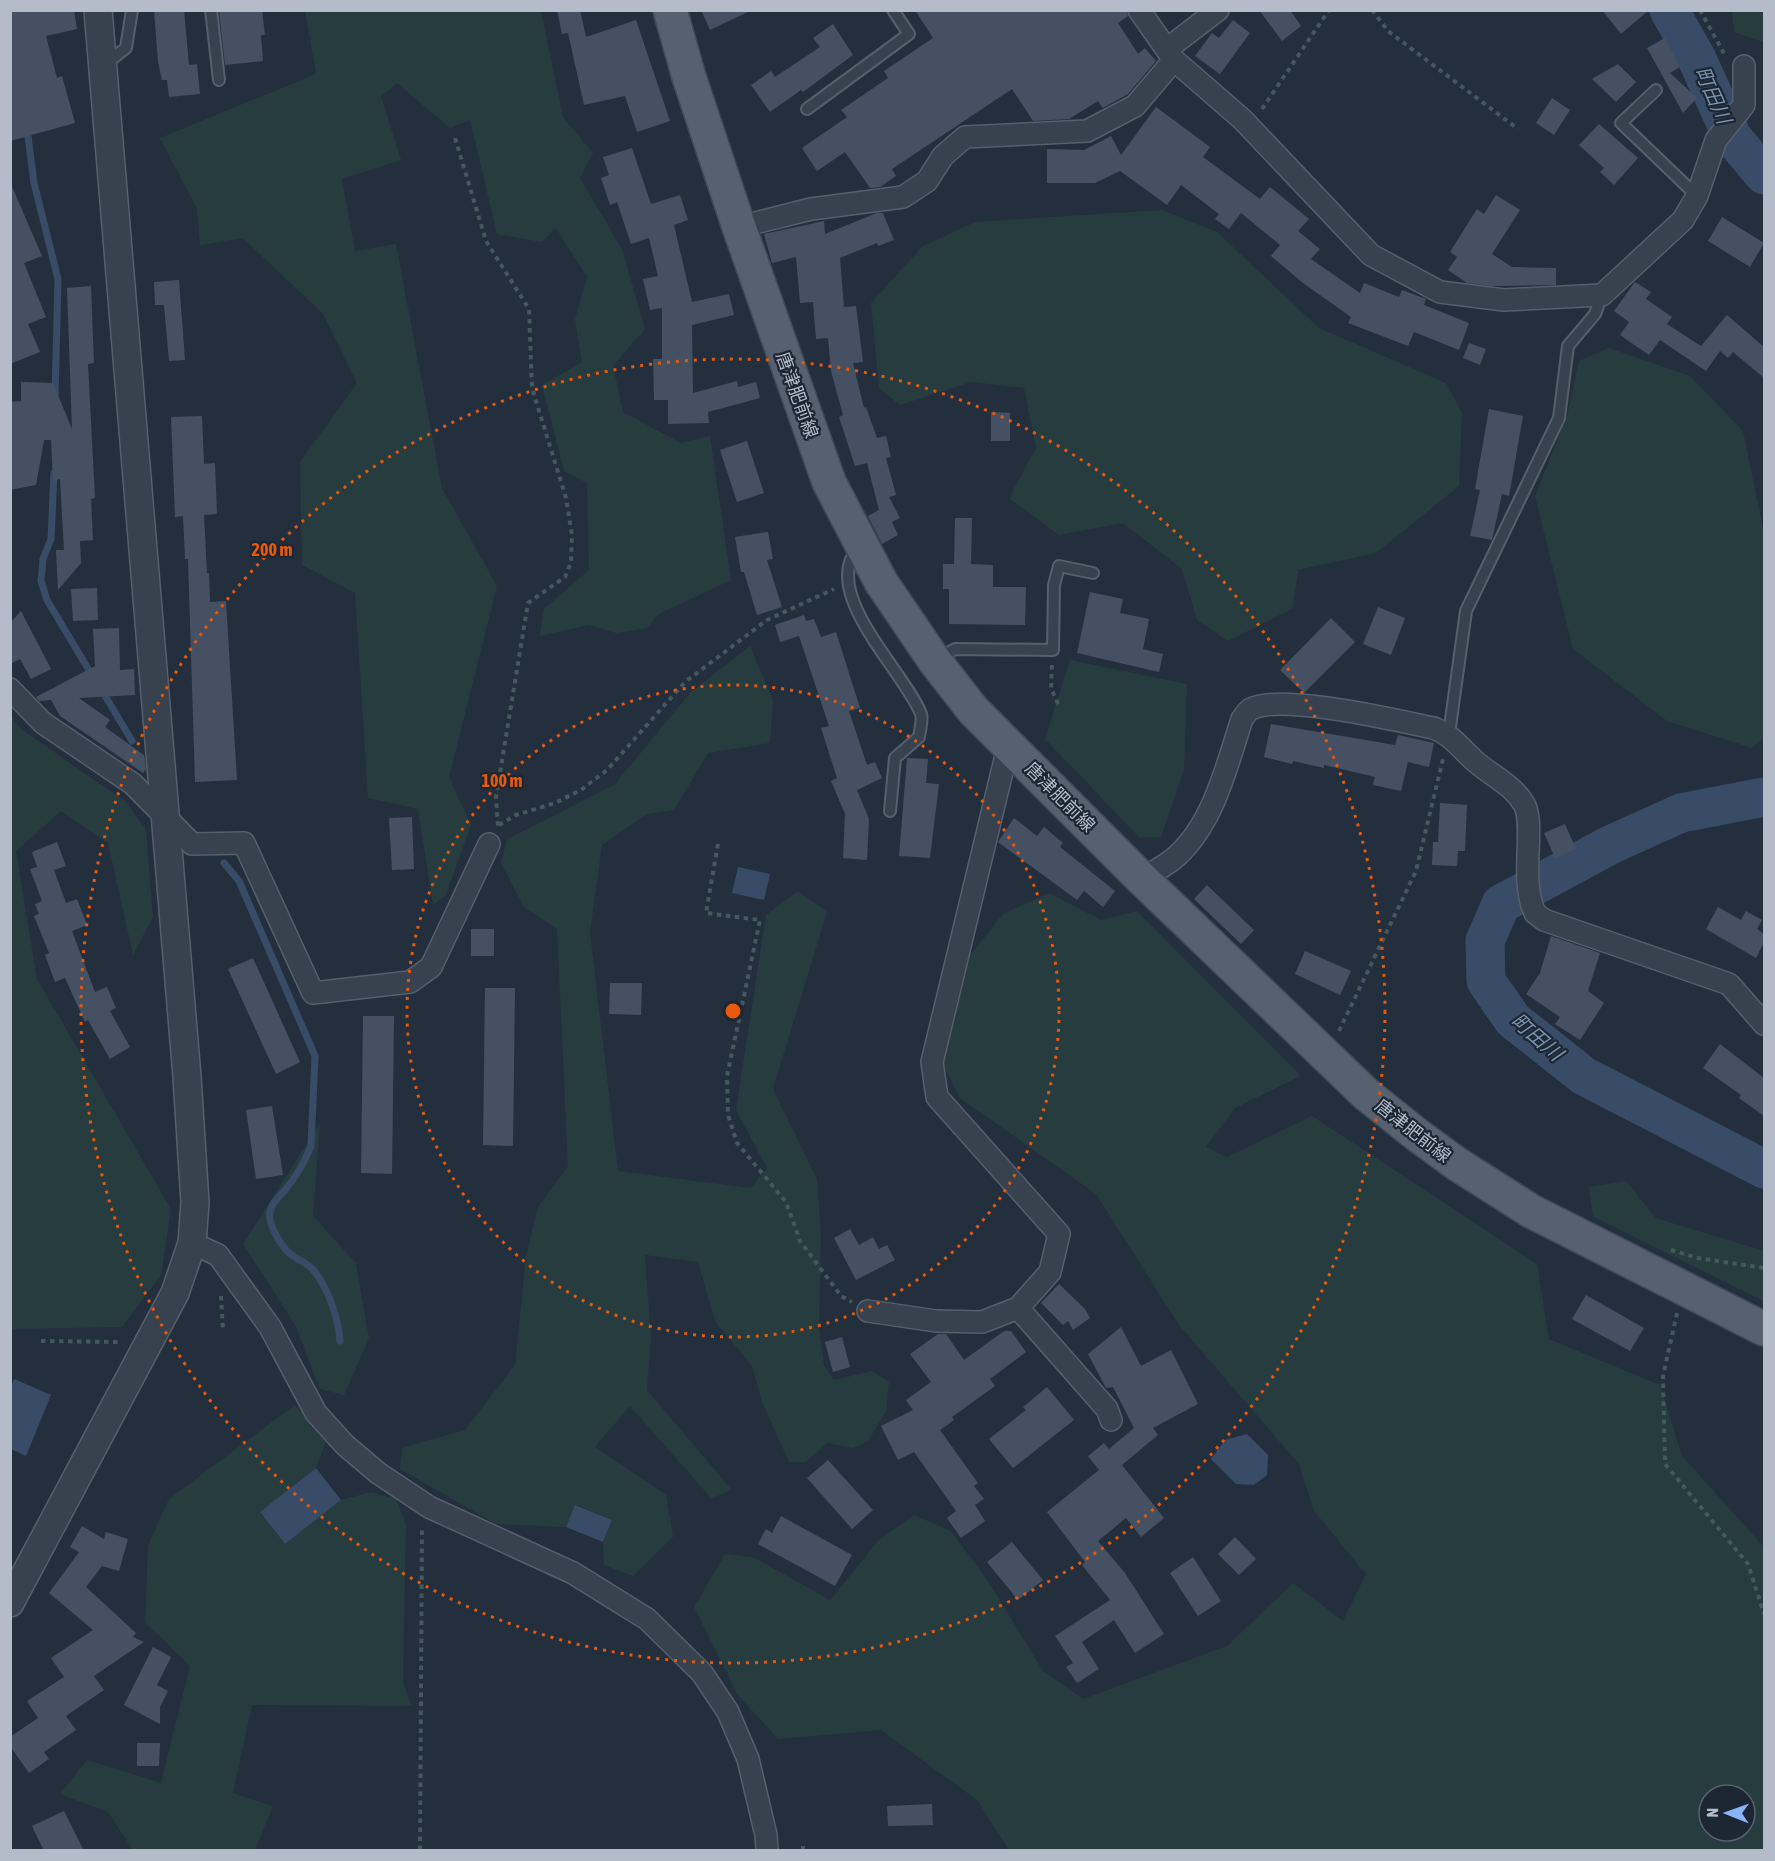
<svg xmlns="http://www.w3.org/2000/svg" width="1775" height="1861" font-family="'Asap Condensed','Noto Sans JP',sans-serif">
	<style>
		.green { fill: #263c3f; fill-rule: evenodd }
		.water { fill: #394c67 }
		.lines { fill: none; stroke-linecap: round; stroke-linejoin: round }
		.stream { stroke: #394c67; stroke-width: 7 }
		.river { stroke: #394c67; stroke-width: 39 }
		.building { fill: #455162 }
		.service-casing { stroke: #565f6c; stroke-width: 14 }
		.minor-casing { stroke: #565f6c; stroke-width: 24 }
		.tertiary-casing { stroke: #565f6c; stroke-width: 30 }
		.primary-casing { stroke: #414a57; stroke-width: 36 }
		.path { stroke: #44595c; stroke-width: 4; stroke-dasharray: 4.5 4.5; stroke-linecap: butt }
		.service { stroke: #38414e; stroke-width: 10 }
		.minor { stroke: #38414e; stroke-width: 21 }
		.tertiary { stroke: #38414e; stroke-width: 27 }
		.primary { stroke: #56606e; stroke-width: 33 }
		.ring { fill: none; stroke: #e8590c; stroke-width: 3; stroke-dasharray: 3 6 }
		.labels { text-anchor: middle; stroke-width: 4.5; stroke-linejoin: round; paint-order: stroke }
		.street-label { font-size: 18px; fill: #b4bcc9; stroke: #1d2633 }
		.water-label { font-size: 20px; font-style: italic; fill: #7c92b1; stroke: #1d2633 }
		.centre { fill: #e8590c; stroke: #1d2633; stroke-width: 3 }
		.ring-label { font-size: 18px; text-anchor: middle; font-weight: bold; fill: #e8590c; stroke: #1d2633; stroke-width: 4.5; stroke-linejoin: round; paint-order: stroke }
	</style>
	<rect width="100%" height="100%" fill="#242f3e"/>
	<path class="green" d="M305,11H541L563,117L593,153L580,178L622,249L645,329L613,366L623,412L681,443L710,436L731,580L659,614L647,628L616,633L589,625L540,636L544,609L589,570L587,483L564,471L542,385L582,362L575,319L587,277L556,228L542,242L497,234L470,120L450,128L397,83L381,96L401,160L342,179L355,251L396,244L442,488L497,586L449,777L471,825L446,895L433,905L418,809L368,798L355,593L302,565L300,462L357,383L323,314L243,238L200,245L197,209L160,138L316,74Z
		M1732,11H1764V42L1734,32Z
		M1162,210L1217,232L1319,328L1446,383L1462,413L1459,486L1376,553L1298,570L1293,608L1228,641L1197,620L1182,569L1123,523L1059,535L1009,498L1036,448L1024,388L971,382L900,405L879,388L871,303L923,246L975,222Z
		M1609,348L1690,376L1743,431L1764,533V738L1752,748L1667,721L1573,649L1535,496L1567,416L1579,361Z
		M750,646L773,701L770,743L708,753L674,810L647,814L602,845L590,932L618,1171L751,1188L767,1168L736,1110L766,915L798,891L827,912L773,1089L817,1179L821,1233L819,1328L824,1365L834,1380L872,1371L889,1382L886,1411L868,1441L853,1448L827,1443L806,1462H789L762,1402L752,1366L715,1321L698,1262L645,1255L651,1337L647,1390L731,1489L712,1499L630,1406L595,1447L666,1495L673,1537L633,1576L604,1565L603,1542L612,1520L576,1505L566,1527L496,1524L400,1469L402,1448L465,1430L515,1365L526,1256L538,1207L568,1166L557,929L524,907L501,863L507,839L614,785L691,692Z
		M1070,660L1187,684L1184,770L1161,837L1140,838L1045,739Z
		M11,716L21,729L125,801L146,830L153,917L133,955L108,843L61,811L16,851L37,979L171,1209L161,1275L122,1327L11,1329Z
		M1049,893L1101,920L1137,911L1301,1076L1235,1108L1206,1147L1227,1157L1312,1116L1537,1264L1549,1339L1660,1385L1682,1456L1764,1547V1850H1009L977,1800L881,1730L778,1739L737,1694L694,1607L725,1554L753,1557L830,1600L878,1541L914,1515L951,1531L988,1581L1043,1671L1083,1699L1227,1646L1293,1583L1343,1621L1366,1574L1314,1511L1299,1464L1179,1325L1096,1194L960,1098L943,1065L968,958L1003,914ZM1709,1795H1745V1831H1709Z
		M320,1123L313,1216L356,1263L369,1338L344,1395L320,1389L295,1325L243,1244Z
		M1626,1181L1656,1218L1764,1251V1301L1593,1217L1589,1187Z
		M295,1405L327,1439L316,1468L260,1513L285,1544L341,1500L371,1492L396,1499L406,1524L403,1683L412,1706L252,1705L233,1793L273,1806L255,1850H133L108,1812L60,1794L87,1760L161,1783L190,1666L145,1622L148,1545L169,1499Z"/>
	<path class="water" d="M738,867L770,874L764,900L732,893Z
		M14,1379L51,1395L26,1456L11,1449V1388Z
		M1247,1434L1268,1455L1267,1475L1254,1485L1236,1484L1211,1459L1225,1440Z
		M316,1468L341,1500L285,1544L260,1512Z
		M575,1505L612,1520L603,1542L566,1527Z"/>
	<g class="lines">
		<path class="stream" d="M27,129L34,183L58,279L55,396
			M54,473L51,539L43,559L41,581L47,600L93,677
			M101,689L132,741
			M224,863L239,881L315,1056L311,1146C305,1161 296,1177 285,1190C279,1197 272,1202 270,1212C267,1223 281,1245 289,1253C297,1260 309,1263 315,1272C329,1291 338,1317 340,1341"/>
		<path class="river" d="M1669,10L1697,59L1732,137L1764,175
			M1764,797L1681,813L1610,845L1501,904L1485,941L1486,981L1513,1020L1584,1076L1764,1169"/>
	</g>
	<path class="building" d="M10,10H74L77,29L46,36L57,78L62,76L75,123L10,141Z
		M154,10H184L189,65L197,64L200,94L169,97L167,80H162L158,62Z
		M262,10L265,35H261L263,61L225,65L219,11Z
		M557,10H580L586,37L636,20L670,121L637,132L625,96L584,105L568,33L562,34Z
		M701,10H752L710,30Z
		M915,10H1126L1128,16L1118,23L1138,54L1145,48L1156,61L1128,94L1103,108L1098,101L1069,119L1033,121L1012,89L892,169L896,176L880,187L870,188L845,152L817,171L802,148L847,117L841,110L888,78L884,71L933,38Z
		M1259,10H1290L1301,26L1282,41Z
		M1602,10H1649L1621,34Z
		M1233,20L1250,33L1220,74L1195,56L1212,33L1219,38Z
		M833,24L853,55L803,92L801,90L770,112L751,85L771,71L775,77L820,47L813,38Z
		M1665,38L1680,67L1670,73L1697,98L1683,113L1647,48Z
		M1618,64L1636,82L1616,102L1592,79Z
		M1552,98L1570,110L1554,135L1536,123Z
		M1156,107L1210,147L1203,157L1260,199L1270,187L1309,219L1298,231L1320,249L1311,259L1360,293L1364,283L1399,297L1402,290L1426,299L1424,305L1469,323L1459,350L1414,332L1408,346L1348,323L1351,317L1303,283L1271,256L1280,245L1241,213L1229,229L1215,219L1219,214L1181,185L1167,205L1120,171L1095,183H1047V149L1084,150L1111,136L1121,155Z
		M1599,124L1638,158L1614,185L1600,172L1604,168L1579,145Z
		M632,148L651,204L680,195L688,220L674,225L692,302L729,294L734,315L692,325L693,393L737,381L738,387L756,382L760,398L708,412L709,423L668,424V400H654L653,359H662V308L650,310L643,279L658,276L649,238L631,244L617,202L610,205L601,178L609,175L603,157Z
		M10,182L42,256L24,263L46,317L28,324L40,352L10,364Z
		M1496,195L1520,210L1492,254L1512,267L1556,268V285L1491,286L1467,283L1448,270L1457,257L1450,252L1477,209L1484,214Z
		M877,213H883L894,240L878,246L877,243L840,258L844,307L856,306L863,362L853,363L864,408L866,407L877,438L886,436L891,457L886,458L896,495L889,497L900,518L892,522L898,535L882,544L868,516L879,510L867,463L855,466L839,417L843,415L831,371L828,338L816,339L813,302L800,303L796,257L772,263L764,234L824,221L825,234Z
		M1722,217L1764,243L1750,267L1708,241Z
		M179,280L185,360L169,361L164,305H155L154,282Z
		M1635,282L1651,292L1646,299L1672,317L1667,324L1701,346L1727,315L1764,347V378L1733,352L1728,358L1720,351L1706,371L1660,340L1649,355L1620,335L1629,322L1614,311Z
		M91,286L94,363L88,364L95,498L91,499L93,540L80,541L81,563L58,590L56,550H64L60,479L53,481L51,440H44L36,485L10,490V402L21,401V382L53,383L72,429L67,288Z
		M1469,343L1486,349L1480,365L1463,358Z
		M1489,409L1523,416L1509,496L1502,494L1492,540L1470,536L1480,490L1475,489Z
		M991,412L1010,413V441H991Z
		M202,416L204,464L215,463L217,514L204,515L207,573H209L210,602L226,601L237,780L195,782L188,559H185L183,516L175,517L171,417Z
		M747,441L764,493L737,502L720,450Z
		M955,518H972L971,564L993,565V587H1026L1025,625L949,624V589H943V564H954Z
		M768,532L773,559L767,560L782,607L757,615L744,572H741L735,537Z
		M97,588L98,620L73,621L71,589Z
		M1090,592L1123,599L1120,613L1149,619L1143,649L1163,654L1159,672L1077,653Z
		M1378,607L1405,618L1391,655L1363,644Z
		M21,611L51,669L31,679L20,659L10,664V623Z
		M804,615L806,621L814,619L821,637L836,632L860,708L849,711L867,765L875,762L882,778L857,790L869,819L867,860L843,858L845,814L831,781L837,778L821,728L829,726L799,636L780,642L775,625Z
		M1331,618L1355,642L1304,693L1280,670Z
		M119,628L120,670L134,669L135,695L79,698L110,720L105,727L144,755L146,769L143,773L60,716L51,700L39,701L36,697L95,666L93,629Z
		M1271,724L1395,745L1398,735L1434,743L1429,767L1408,762L1401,791L1373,785L1375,777L1324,765V768L1293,761L1292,764L1264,757Z
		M907,758L928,759L926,783L939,784L930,858L899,856Z
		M1440,803L1467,805L1465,851H1458L1457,866L1432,865L1433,842H1438Z
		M412,817L414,869L392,870L389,818Z
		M1014,818L1037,836L1044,827L1063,843L1060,847L1115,891L1103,907L1084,891L1077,900L998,842Z
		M1565,824L1576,849L1555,858L1544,833Z
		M57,842L66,866L54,870L66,903L77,899L87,925L72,931L95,992L107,987L116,1008L110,1011L130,1047L110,1059L88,1020L85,1022L65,978L55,982L45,955L49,953L34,916L39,914L35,904L42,901L30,869L37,867L32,852Z
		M1207,885L1254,930L1241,944L1194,899Z
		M1718,907L1741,920L1746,911L1762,920L1757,929L1764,934V942L1756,958L1706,929Z
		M471,929H494V956H471Z
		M1551,936L1600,953L1588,991L1604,1003L1580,1040L1555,1024L1560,1017L1526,994L1540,973Z
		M1305,951L1351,971L1340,995L1295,974Z
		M253,958L300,1062L276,1074L228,969Z
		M610,983H642L641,1015L609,1014Z
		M485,988H515L513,1146L483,1145Z
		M363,1016H394L392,1174L361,1173Z
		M1720,1044L1764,1078V1116L1739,1098L1741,1095L1703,1068Z
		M272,1106L283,1175L256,1179L246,1110Z
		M850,1229L859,1245L873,1237L879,1249L887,1245L895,1260L856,1280L834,1238Z
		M1059,1284L1085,1309L1090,1318L1073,1330L1068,1321L1063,1325L1041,1303Z
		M1586,1295L1644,1328L1630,1351L1572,1319Z
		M1121,1327L1141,1366L1171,1350L1198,1404L1153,1428L1158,1435L1122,1465L1164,1518L1141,1537L1126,1518L1098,1541L1125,1573L1164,1634L1135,1653L1114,1620L1082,1642L1099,1669L1077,1683L1066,1667L1073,1663L1055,1636L1110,1600L1082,1565L1085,1562L1047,1512L1099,1470L1088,1456L1104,1443L1109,1449L1134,1428L1113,1387L1106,1388L1088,1354Z
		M1004,1331H1011L1026,1352L990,1379L995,1386L952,1417L954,1420L940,1430L978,1483L974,1486L984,1499L975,1505L985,1521L961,1538L947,1518L956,1511L914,1452L898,1460L881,1426L913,1410L906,1400L931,1382L910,1354L938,1334H946L964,1360Z
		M842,1337L850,1367L833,1372L825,1342Z
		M1047,1387L1074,1420L1013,1468L989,1439L1026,1410L1023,1407Z
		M828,1460L873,1510L852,1529L807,1478Z
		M781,1516L852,1555L835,1586L758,1544L766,1529L772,1533Z
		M82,1526L104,1539L106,1532L128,1539L119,1571L102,1566L86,1587L136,1633L133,1637L144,1642L94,1676L104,1690L66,1716L76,1730L44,1752L49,1759L29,1773L10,1746V1737L38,1718L27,1701L64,1677L51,1658L93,1630L49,1593L79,1552L70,1547Z
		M1235,1537L1256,1559L1239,1575L1218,1554Z
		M1012,1542L1043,1580L1018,1600L987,1562Z
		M1193,1557L1221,1601L1198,1616L1170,1573Z
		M153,1647L171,1657L157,1685L168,1691L160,1707V1724L124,1705Z
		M137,1743H160L159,1766H137Z
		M932,1804L933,1825L888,1826L887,1806Z
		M64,1811L84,1851H44L32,1826Z"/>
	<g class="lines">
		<defs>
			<path id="service" d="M211,10L219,80
				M104,65L126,48L132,10
				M1656,90L1621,123L1697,196
				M807,109L909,34L893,10
				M858,548C819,593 905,672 921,714C923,720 920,730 919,737L895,758L890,811
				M937,659L955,649L1053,650L1054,585L1059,566L1093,573
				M1449,734L1466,611L1559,418L1568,346L1595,314L1602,295"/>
			<path id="minor" d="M1139,10L1174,60L1242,119L1371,255L1440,292L1504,300L1602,295L1683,220L1697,196L1716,140L1744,105V66
				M1167,49L1218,10
				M739,227L811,209L903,197L927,181L943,156L965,137L1087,131L1135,106L1174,60
				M10,689L43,723L133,784L192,844L244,843L313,993L410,982L431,967L489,844
				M1142,879C1153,872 1167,865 1177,856C1214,822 1227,765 1242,719C1245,716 1247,711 1251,709C1281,693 1398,721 1434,728C1453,736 1461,749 1476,762C1492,776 1513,785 1524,804C1536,824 1519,880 1535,913L1544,920L1729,984L1764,1024
				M192,1243L218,1255L270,1327L316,1413L345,1445L378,1473L429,1507L573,1573L647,1619L702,1673L728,1712L748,1759L766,1835L767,1850
				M1018,1308L1107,1409L1111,1420
				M868,1311L936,1321L982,1322L1018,1308L1050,1272L1059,1234L937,1097L932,1062L1008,747"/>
			<path id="tertiary" d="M10,1603L175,1293L192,1243L195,1203L187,1077L98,10"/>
			<path id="primary" d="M670,10L689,77L739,227L829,482L881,582L934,660L973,710L1142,879L1366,1094L1416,1134L1457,1164L1531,1211L1764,1329"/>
		</defs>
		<use href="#service" class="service-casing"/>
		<use href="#minor" class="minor-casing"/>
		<use href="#tertiary" class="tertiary-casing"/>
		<use href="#primary" class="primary-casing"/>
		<path class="path" d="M1372,10L1388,31L1518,129
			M1700,10L1726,57
			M1262,109L1329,10
			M455,138L486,241L529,309L532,388L566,498L572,535L571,562L565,577L528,603L496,797L498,827
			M1052,665L1051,688L1059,706
			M499,825L516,815L555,803L581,790L607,770L685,682L767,620L834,589
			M718,844L706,913L760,920L727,1076L728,1115L737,1143L786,1202L800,1241L841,1296L852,1302
			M1339,1031L1416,871L1443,759
			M1671,1250L1698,1258L1764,1268
			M221,1296L223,1331
			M1677,1313L1663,1376L1665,1464L1748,1564L1764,1614
			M41,1341L121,1342
			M420,1850L422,1527
			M803,1850V1846"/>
		<use href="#service" class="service"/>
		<use href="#minor" class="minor"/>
		<use href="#tertiary" class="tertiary"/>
		<use href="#primary" class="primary"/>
	</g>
	<g class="ring">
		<circle cx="733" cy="1011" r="326"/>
		<circle cx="733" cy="1011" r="652"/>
	</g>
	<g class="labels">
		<g class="street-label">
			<text transform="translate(797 395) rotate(70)" y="6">唐津肥前線</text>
			<text transform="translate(1060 797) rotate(45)" y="6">唐津肥前線</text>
			<text transform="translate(1413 1131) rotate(38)" y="6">唐津肥前線</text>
		</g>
		<g class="water-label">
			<text transform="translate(1713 95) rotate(66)" y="7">町田川</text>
			<text transform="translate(1537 1037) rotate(41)" y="7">町田川</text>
		</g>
	</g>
	<circle cx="733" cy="1011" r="9" class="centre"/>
	<g class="ring-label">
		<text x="272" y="556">200 m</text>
		<text x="502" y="787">100 m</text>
	</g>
	<rect width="1775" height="1861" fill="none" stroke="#b4bcc9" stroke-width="24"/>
	<g transform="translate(1727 1813) rotate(271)"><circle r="28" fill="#1d2633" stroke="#59626f" stroke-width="1.5"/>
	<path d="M0-4.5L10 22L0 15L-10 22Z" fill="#8ab4f8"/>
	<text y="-9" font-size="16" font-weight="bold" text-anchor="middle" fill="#b4bcc9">N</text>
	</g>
</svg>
